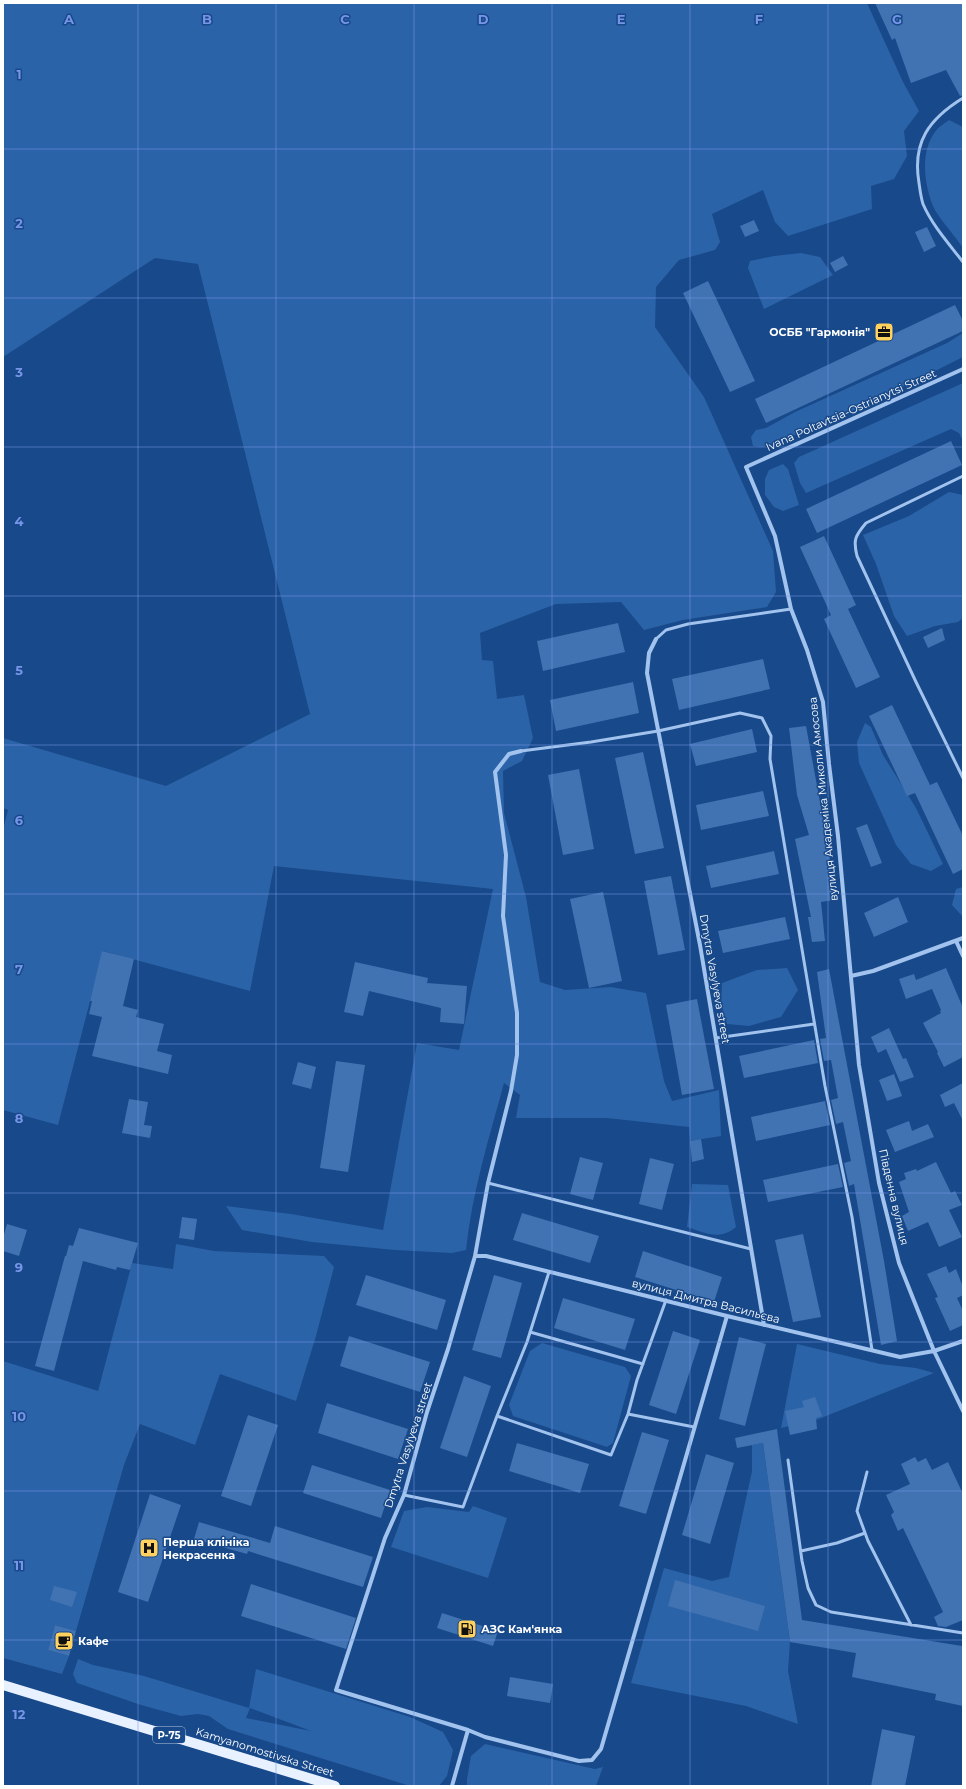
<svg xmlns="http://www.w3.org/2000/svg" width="966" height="1789" font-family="Montserrat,sans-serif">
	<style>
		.green { fill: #2b63a8; fill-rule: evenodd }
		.building { fill: #4173b2 }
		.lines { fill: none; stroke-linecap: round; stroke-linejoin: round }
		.service { stroke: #a1c3ee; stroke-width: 3 }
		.minor { stroke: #a1c3ee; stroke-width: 4 }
		.primary { stroke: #e8f1ff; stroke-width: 10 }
		.grid { fill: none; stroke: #7795e8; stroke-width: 1; stroke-opacity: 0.55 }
		.labels { text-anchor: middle; stroke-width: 3; stroke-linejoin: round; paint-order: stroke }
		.shield { fill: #18498a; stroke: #bac8dc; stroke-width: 1 }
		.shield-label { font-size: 10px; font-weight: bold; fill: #fff }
		.poi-label { font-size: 11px; font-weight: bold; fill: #fff; stroke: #18498a; text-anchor: start }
		.street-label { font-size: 11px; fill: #fff; stroke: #18498a }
		.grid-label { font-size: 13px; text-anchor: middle; font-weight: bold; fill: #7795e8; stroke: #18498a; stroke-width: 3; stroke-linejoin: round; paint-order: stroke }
	</style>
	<rect width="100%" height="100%" fill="#18498a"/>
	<path class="green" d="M3,3H867L903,82L919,111L904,131L907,156L894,179L871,186L872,209L788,236L775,222L763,190L712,214L720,242L715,250L679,260L656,287L655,327L704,397L773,551L776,592L767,607L683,620L644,630L621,602L556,604L480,633L482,660L493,661L497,699L524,695L533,738L522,761L503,771L504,813L526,897L540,982L565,990L611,987L646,993L664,1081L672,1101L719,1090L721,1136L690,1141L689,1127L607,1118H516L520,1095L504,1083C489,1138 472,1193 466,1250L452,1253L395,1250L312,1242L242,1230L226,1206L291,1214L383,1230L417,1043L459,1050L493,889L274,866L250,991L103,951L58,1125L3,1110V830L8,810L3,808V738L166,786L310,714L198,264L155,258L3,357Z
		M949,120L963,127V248C956,237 937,216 933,206C924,184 920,152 935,132C938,127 944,124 949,120Z
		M801,253L820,257L833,275L764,309L748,268L750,261L774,256Z
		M963,333V357C898,390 831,423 762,447L753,446L751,437L756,430L766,428L795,412L947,343Z
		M963,383V441L959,433L951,429L806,493L800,483L794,463L799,457Z
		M783,464L788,469L799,505L783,511L774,507L765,495V479L769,470Z
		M949,492L963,495V618L958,622L935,626L907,636L894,616L876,564L863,535L909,516Z
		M865,723L871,727L883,755L916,808L943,864L931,871L911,864L896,845L859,763L857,742Z
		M963,887V917L952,905L956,889Z
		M787,968L798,990L781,1017L749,1026L727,1024L721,1003L722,983L757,970Z
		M692,1184L728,1185L736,1227C719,1241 706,1233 687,1227Z
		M176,1244L214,1251L324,1256L334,1267L316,1336L296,1401L220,1374L195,1445L140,1424L124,1465L76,1631L55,1625L48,1650L69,1656L62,1674L3,1658V1361L98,1391L132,1263L173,1269Z
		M542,1343L625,1367L631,1376L613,1443L607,1447L513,1416L509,1405L530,1351Z
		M797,1344L880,1364L916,1368L934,1373L816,1420L781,1428Z
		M763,1443L790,1642L788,1671L798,1724L746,1706L631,1683L664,1568L712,1581L729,1577L752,1471V1445Z
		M473,1506L507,1518L488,1578L391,1547L404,1511L427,1507L469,1512Z
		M78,1659L93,1665L144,1676L249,1708L256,1669L410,1717L443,1732L453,1750L447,1776L439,1786H410L228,1729L209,1716L198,1714L181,1716L141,1705L77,1683L73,1674ZM250,1708L311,1731L246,1718Z
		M485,1744L595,1769L603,1767L596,1786H467V1779L471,1756Z"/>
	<path class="building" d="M875,3H963V95L960,96L946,70L911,83L895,38L892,40Z
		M754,220L759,231L745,237L740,226Z
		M927,227L936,246L924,252L915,232Z
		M843,256L848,265L835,272L830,263Z
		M708,281L755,381L730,392L683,293Z
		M955,305L963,321V331L766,423L755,399Z
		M951,441L962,465L817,533L806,509Z
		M824,536L856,605L848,609L880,677L856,688L824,619L831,615L800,547Z
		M618,623L625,652L543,671L537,641Z
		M942,628L945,640L928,648L923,637Z
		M763,659L770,689L679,710L672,679Z
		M633,682L639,713L556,731L550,700Z
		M892,705L930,785L937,782L963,836V869L953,874L915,793L907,796L869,716Z
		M806,726L829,851L834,900L821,902L825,941L812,942L808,917H811L795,839L809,835L797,795L789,728Z
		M752,729L757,752L696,766L690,744Z
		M643,752L664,848L635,854L615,758Z
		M579,769L594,849L563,855L548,775Z
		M763,791L769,816L701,830L696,805Z
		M867,824L882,863L871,867L856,828Z
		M774,851L779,874L711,888L706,866Z
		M671,876L685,950L658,955L644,881Z
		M603,892L622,981L589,988L570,899Z
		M898,897L908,922L874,937L864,913Z
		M785,917L790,939L723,953L718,931Z
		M102,951L134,959L123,1006L138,1010L136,1017L164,1024L157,1051L172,1055L168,1074L92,1056L102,1017L89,1014L92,1001H90Z
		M355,962L428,978L427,983L467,986L464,1024L440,1022L441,1008L369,991L363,1016L344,1012Z
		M946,968L963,1008V1057L944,1067L937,1053L938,1052L923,1023L941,1013L940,1011L941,1010L932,989L906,999L899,979L914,974L916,980Z
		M829,969L884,1261L897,1341L881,1345L854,1184L849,1186L844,1163L851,1161L843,1122L836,1124L831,1100L838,1098L831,1060L824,1061L820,1039L826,1038L817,972Z
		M697,999L714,1089L682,1095L666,1005Z
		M889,1028L903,1059L906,1058L914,1077L900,1082L886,1049L878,1053L871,1037Z
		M814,1040L818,1063L744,1078L739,1056Z
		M336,1061L365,1065L348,1172L320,1168Z
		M298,1062L316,1067L311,1089L292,1084Z
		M894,1074L902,1096L887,1101L879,1080Z
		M963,1083V1121L954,1103L945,1107L940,1095Z
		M129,1099L148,1102L144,1125L152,1126L150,1138L122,1133Z
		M825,1101L830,1125L756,1141L751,1117Z
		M909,1121L912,1131L928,1124L934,1137L895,1152L886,1130Z
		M701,1139L704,1159L692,1162L690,1141Z
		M580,1157L603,1163L593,1200L570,1194Z
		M650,1158L674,1164L662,1210L639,1204Z
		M936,1162L951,1193L955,1191L962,1205L949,1210L962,1237L939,1247L928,1222L908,1231L902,1216L909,1212L899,1182L906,1179L904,1173L916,1169L917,1171Z
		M838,1164L843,1187L768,1202L763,1180Z
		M522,1213L599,1236L590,1263L513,1240Z
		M182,1217L197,1219L194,1240L179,1238Z
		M7,1224L27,1230L19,1256L3,1251V1238Z
		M79,1228L138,1243L130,1270L117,1267L116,1270L83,1261L54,1371L35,1366L65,1256H66L69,1245L73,1246Z
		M803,1234L821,1317L793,1322L775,1240Z
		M643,1251L722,1277L714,1302L635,1277Z
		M946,1266L949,1273L956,1269L963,1287V1295L957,1298L963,1311V1325L950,1331L935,1298L938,1297L927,1274Z
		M366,1275L446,1300L437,1330L356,1305Z
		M494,1275L522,1283L501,1358L472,1350Z
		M563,1298L635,1319L625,1350L554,1328Z
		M673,1331L700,1340L676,1414L649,1405Z
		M349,1336L430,1362L420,1392L340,1366Z
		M739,1337L766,1344L745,1426L719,1419Z
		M464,1376L491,1386L467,1457L440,1448Z
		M815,1397L822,1416L816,1418L817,1429L790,1435L785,1411L804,1407L802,1401Z
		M327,1403L408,1429L398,1459L318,1433Z
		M248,1415L278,1425L251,1506L221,1496Z
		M777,1429L802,1620L962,1646L963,1706L935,1700L936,1694L852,1677L856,1653L790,1642L763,1443L737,1448L735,1438Z
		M642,1432L669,1440L646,1514L619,1506Z
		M517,1443L589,1464L580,1493L509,1471Z
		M706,1454L734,1463L710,1544L682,1535Z
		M915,1457L918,1462L926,1458L932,1470L948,1462L963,1494V1620L946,1627L938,1626L934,1617L943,1612L903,1528L898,1531L891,1515L894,1512L886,1495L910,1484L901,1464Z
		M312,1465L390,1490L381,1518L303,1493Z
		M150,1494L181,1505L148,1602L118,1592Z
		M199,1522L270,1543L275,1526L373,1557L363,1587L248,1551L247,1554L194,1539Z
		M675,1580L765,1606L758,1631L668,1606Z
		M251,1584L356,1618L346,1649L241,1616Z
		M54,1586L77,1592L72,1607L50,1600Z
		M442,1613L498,1631L493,1646L437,1628Z
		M55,1625L76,1631L69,1656L48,1650Z
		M510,1677L553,1684L550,1703L507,1696Z
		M882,1729L915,1736L905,1786H871Z"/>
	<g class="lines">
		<path class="service" d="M963,98C929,119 912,142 919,183C920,190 921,198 923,204C932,225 949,244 963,262
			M963,476L866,523C855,536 853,540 857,556L916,682L963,778
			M656,639L666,630L688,624L791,609
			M521,751L591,742L658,731L740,713L762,718L771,736L770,759L825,1086L852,1217L872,1350
			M716,1038L814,1024
			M488,1183L751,1249
			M530,1332L643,1364
			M628,1414L694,1427
			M497,1416L611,1455L628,1414L637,1380L666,1300
			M788,1460L802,1561L808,1588L816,1605L831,1612L963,1633
			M867,1472L857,1511L868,1541L911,1625
			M404,1495L463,1507L497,1416L527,1342L549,1272
			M801,1551L837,1543L865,1533"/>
		<path class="minor" d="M963,369L746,467L775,536L791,609L807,650L823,702L829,764L838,836L859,1065L879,1183L899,1263L934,1351L963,1411
			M656,639L649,653L647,673L700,945L764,1325
			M521,751L509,754L495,772L506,855L503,916L517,1013V1055L511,1091L488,1183L475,1256L448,1349L427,1412L404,1495L385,1538L336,1690L468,1730L485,1737L579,1761L592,1760L601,1749L727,1316
			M956,941L963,956
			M851,976L873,971L963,938
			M475,1256H486L727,1316L900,1357L934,1351L963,1341
			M452,1786L468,1730"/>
		<path class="primary" d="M3,1685L335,1786"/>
	</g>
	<path class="grid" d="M138,3V1786M276,3V1786M414,3V1786M552,3V1786M690,3V1786M828,3V1786M3,149H963M3,298H963M3,447H963M3,596H963M3,745H963M3,894H963M3,1044H963M3,1193H963M3,1342H963M3,1491H963M3,1640H963"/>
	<defs>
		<symbol id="office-square" viewBox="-11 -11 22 22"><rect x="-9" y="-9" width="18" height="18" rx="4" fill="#ffd15e" stroke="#18498a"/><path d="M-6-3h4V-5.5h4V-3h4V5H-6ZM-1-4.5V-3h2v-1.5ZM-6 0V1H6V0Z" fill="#111"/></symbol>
		<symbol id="hospital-square" viewBox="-11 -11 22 22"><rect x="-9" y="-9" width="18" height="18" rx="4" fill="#ffd15e" stroke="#18498a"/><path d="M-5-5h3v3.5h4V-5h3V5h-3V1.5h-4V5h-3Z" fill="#111"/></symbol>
		<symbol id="fuel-square" viewBox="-11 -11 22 22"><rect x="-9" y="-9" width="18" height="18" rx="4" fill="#ffd15e" stroke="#18498a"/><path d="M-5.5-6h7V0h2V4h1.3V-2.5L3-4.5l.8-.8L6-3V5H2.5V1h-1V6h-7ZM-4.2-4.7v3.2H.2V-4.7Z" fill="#111"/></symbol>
		<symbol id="cafe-square" viewBox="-11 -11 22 22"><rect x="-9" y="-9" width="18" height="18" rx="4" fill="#ffd15e" stroke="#18498a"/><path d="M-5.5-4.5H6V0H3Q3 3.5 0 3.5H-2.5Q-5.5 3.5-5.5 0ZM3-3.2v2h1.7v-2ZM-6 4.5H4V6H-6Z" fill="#111"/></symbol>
	</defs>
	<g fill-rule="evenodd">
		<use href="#office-square" x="873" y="321" width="22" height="22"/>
		<use href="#hospital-square" x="138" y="1537" width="22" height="22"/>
		<use href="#fuel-square" x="456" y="1618" width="22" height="22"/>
		<use href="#cafe-square" x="53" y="1630" width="22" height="22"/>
	</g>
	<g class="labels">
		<rect class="shield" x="153" y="1727" width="32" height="16" rx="3"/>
		<g class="shield-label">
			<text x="169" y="1739">Р-75</text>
		</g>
		<g class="poi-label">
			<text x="870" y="336" text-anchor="end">ОСББ "Гармонія"</text>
			<text x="163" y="1546">Перша клініка<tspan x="163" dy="13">Некрасенка</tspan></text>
			<text x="481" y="1633">АЗС Кам'янка</text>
			<text x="78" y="1645">Кафе</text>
		</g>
		<g class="street-label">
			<text transform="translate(851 410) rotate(-24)" y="4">Ivana Poltavtsia-Ostrianytsi Street</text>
			<text transform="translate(823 799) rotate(-96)" y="4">вулиця Академіка Миколи Амосова</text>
			<text transform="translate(715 979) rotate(80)" y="4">Dmytra Vasylyeva street</text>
			<text transform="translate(894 1197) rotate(77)" y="4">Південна вулиця</text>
			<text transform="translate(706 1301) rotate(14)" y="4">вулиця Дмитра Васильєва</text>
			<text transform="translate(408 1445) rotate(-72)" y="4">Dmytra Vasylyeva street</text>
			<text transform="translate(265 1752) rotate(17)" y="4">Kamyanomostivska Street</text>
		</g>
	</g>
	<g class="grid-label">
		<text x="69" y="24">A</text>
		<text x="207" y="24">B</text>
		<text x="345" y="24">C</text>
		<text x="483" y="24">D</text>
		<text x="621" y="24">E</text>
		<text x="759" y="24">F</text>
		<text x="897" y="24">G</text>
		<text x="19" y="79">1</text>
		<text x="19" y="228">2</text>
		<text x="19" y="377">3</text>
		<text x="19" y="526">4</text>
		<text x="19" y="675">5</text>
		<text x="19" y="825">6</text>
		<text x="19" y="974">7</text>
		<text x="19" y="1123">8</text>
		<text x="19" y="1272">9</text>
		<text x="19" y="1421">10</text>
		<text x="19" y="1570">11</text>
		<text x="19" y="1719">12</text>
	</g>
	<rect width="966" height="1789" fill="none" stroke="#ffffff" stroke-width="8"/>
</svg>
